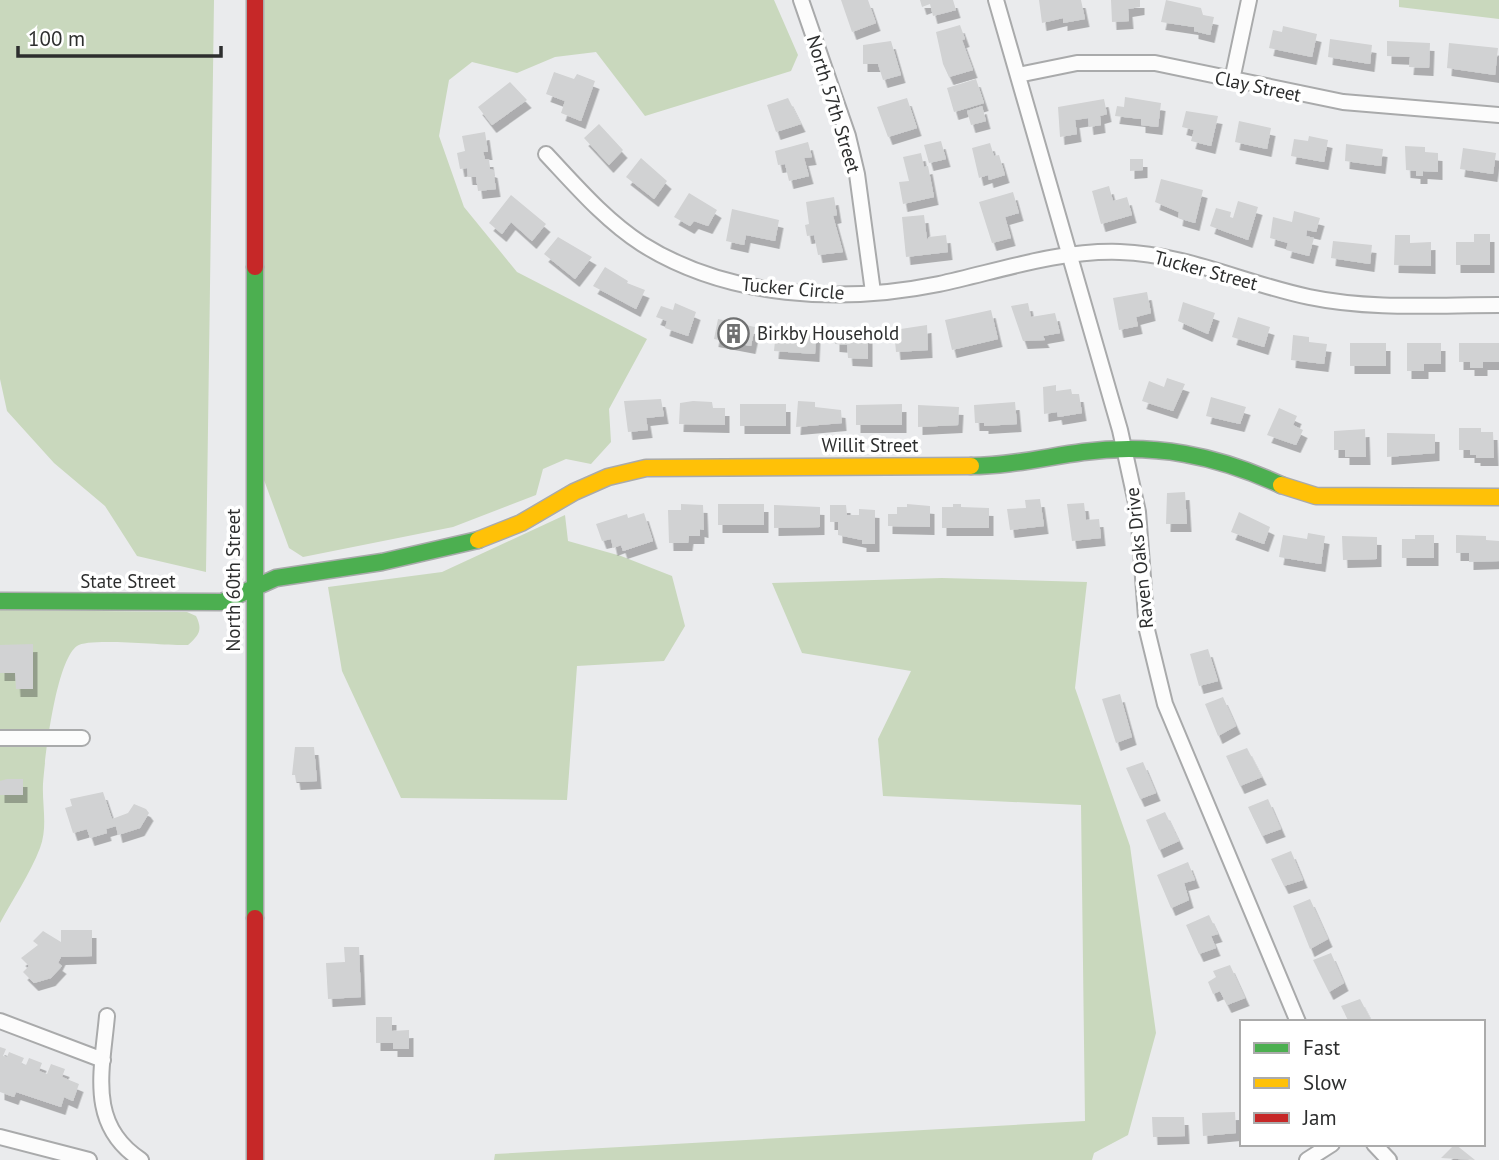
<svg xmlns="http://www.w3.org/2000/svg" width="1499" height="1160" font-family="'PT Sans',sans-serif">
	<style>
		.green { fill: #c9d8bd }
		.building { fill: #d1d2d3; filter: url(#shadow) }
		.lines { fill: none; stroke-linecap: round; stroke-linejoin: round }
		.street-casing { stroke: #a9aaab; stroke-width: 18 }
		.fast-casing { stroke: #a9aaab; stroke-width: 19 }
		.slow-casing { stroke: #a9aaab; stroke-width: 19 }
		.jam-casing { stroke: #a9aaab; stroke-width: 19 }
		.street { stroke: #fcfcfc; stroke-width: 14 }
		.fast { stroke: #4caf50; stroke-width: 16 }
		.slow { stroke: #ffc107; stroke-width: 16 }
		.jam { stroke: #c62828; stroke-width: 16 }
		.labels { text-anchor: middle; stroke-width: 7; stroke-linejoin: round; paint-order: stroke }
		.street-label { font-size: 19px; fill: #2d2e2e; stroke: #fff }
		.poi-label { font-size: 19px; fill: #2d2e2e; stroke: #fff; text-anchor: start }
	</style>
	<defs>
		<filter id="shadow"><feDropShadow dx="4.5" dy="8" stdDeviation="0" flood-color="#0004"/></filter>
	</defs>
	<rect width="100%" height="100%" fill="#eaebed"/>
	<path class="green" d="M0,0H214L206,572L137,556L105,506L54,463L7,411L0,379Z
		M263,0H774L798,55L791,71L645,116L596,52L555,57L517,73L472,62L449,80L439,136L464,207L517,272L647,339L609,409L611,442L591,464L566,459L543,469L536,495L453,527L303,557L289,548L264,480Z
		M1399,0H1499V19L1399,7Z
		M565,515L568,541L621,556L672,576L685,626L664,661L577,666L567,800L401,798L342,671L328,587L442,572Z
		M942,578L1087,582L1075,688L1130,846L1156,1033L1128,1135L1094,1153L1092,1160H494L495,1154L1085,1121L1081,805L883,796L878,739L911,671L802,653L772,583Z
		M0,610L187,612L196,616C203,630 199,635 188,645C167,646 89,637 77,646C56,661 45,756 43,784C42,805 48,827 40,848C30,874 13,899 0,923Z"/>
	<path class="building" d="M841,0H868L876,23L852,32Z
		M920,0H953L956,10L933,16L930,4L922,7Z
		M1039,0H1081L1085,19L1063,23V18L1042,23Z
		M1111,0H1140V7L1128,9L1129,21L1112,22Z
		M1166,0L1201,8L1203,15L1214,17L1210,35L1194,31V27L1161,22Z
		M960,25L965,39L962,40L973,70L949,77L943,64L936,32Z
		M1283,26L1317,34L1312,57L1269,48L1273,30L1282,32Z
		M1330,39L1372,45L1370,64L1328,57Z
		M891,41L901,75L883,80L878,64H863V45Z
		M1387,41L1430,43L1429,68L1409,67L1410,57L1387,56Z
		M1449,43L1498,48L1495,75L1447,68Z
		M554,72L574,79L577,74L595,81L581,121L561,113L565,101L546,94Z
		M976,79L984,103L954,112L947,88Z
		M510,82L527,100L492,125L478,107Z
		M1125,97L1161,103L1158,127L1141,125V119L1115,116L1117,106L1124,107Z
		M788,98L801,124L776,132L767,105Z
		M907,98L917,128L888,137L877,107Z
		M1104,99L1107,114L1100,116L1101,125L1089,127L1088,118L1075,120L1077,134L1060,137L1058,107Z
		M982,106L986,121L971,125L967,111Z
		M1186,111L1218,116L1211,146L1191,141L1194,130L1182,127Z
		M1239,121L1271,128L1267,149L1235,142Z
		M599,124L623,150L609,165L584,138Z
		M485,132L488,152H483L485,159H489L490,169L493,170L496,189L478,191L476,177H468L467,168L460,169L457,153L465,151L462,136Z
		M1309,136L1328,140L1324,162L1291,156L1294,139L1308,141Z
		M941,141L946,159L929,163L924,145Z
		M808,142L812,157L804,158L809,176L789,181L785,164L778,165L775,151Z
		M990,143L994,156L999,155L1005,175L989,180L988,175L979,178L972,148Z
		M1346,144L1383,149L1381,166L1345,161Z
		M1405,146L1425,147V152L1438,153V172L1423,171V176H1416V171L1406,170Z
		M1463,148L1496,153L1493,174L1460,169Z
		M921,153L924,167L928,166L934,197L903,204L899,182L909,181L903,157Z
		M641,158L667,181L654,199L626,177Z
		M1130,159H1143V170L1130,171Z
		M1161,179L1203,190L1195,223L1178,218L1179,212L1155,202Z
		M1109,186L1113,201L1127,197L1132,215L1101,224L1092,191Z
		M1013,192L1019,213L1005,217L1011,238L992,243L979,202Z
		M689,193L717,210L708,226L694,221L690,226L674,217Z
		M511,195L546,224L532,241L511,222L502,234L489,223Z
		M834,197L837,215L833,216L843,252L818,255L814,235L807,236L805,225L809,224L806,202Z
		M1238,201L1258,207L1248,240L1210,226L1216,208L1231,212L1230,217L1233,218Z
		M732,209L779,220L775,241L746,235L744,245L726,241Z
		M1294,211L1320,218L1316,232L1307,230L1306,236L1314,238L1309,256L1286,250L1288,243L1270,238L1273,217L1292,222Z
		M924,215L927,240L929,237L946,235L948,252L906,257L902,217Z
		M1474,234H1490V265H1456V242H1474Z
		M1395,235H1410V243L1431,242V266L1394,265Z
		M558,237L592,257L575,279L544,254Z
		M1333,241L1372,245L1370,264L1331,258Z
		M605,267L628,281L627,283L645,290L636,309L593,286Z
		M1147,292L1151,313L1136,317L1138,326L1119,330L1113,298Z
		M1183,302L1215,313L1208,334L1178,321Z
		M675,303L696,312L688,336L665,328L667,321L656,317L661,306L673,310Z
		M1028,303L1031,317L1055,313L1060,333L1043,336L1045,340L1023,341L1011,306Z
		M991,310L998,339L952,350L945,320Z
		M1238,317L1270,327L1264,347L1232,337Z
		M718,319L755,327L751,346L714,339Z
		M927,325L928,350L896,352L894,330Z
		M835,328L868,329V359L848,358L847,345L835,344Z
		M776,330L816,332L815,354L774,351Z
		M1293,335L1309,337V342L1327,344L1324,364L1291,360Z
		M1350,343H1386V366H1350Z
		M1407,343H1441V364H1424V371H1407Z
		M1459,343H1499V362H1483V368H1470V362H1459Z
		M1167,378L1185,384L1173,411L1142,401L1149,381L1164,387Z
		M1056,385V391L1071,389L1072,394H1079L1082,413L1058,417L1057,412L1044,414L1043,387Z
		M1211,397L1246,407L1240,424L1206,416Z
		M661,399L664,416L646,418L648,430L628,432L624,401Z
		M693,401L712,402L713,408H725V425L679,424L680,403Z
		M798,401L815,402V407L841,410L842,423L796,427Z
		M1015,402L1017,424L984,426V423H975L974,405Z
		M740,404H786V426H740Z
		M902,404V425H856V405Z
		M918,405L959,407L958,425L918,427Z
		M1279,408L1297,416L1293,425L1303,430L1296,445L1267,435Z
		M1459,428H1481V432H1493L1494,458H1476V455H1470V450H1459Z
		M1365,429L1366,457H1345V450H1334V431Z
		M1387,433L1435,434V453L1387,457Z
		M1185,492L1187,524H1166L1167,493Z
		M1040,499L1044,526L1010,530L1007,509L1026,508L1025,500Z
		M1084,503L1086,520L1099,519L1101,538L1072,541L1067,504Z
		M681,504L703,505L704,530L700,529V536H689L688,543H669L668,510H681Z
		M718,504H764V525H718Z
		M907,504L930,506V527L888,526V514H897V507H907Z
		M953,504H961V507L989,508V528H942V507H953Z
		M774,505L820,507V527L774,528Z
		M830,505H846L847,515H859V509L875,510V544H862V540L838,535V522H830Z
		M1239,512L1270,527L1264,544L1231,532Z
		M644,513L653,541L623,551L621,545L613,548L611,539L602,541L596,524L627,514L628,518Z
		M1308,533L1325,536L1321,564L1279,557L1283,535L1307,539Z
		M1415,535H1434V558H1402V539H1415Z
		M1456,535L1486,536V540L1499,541V561L1469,562V553H1456Z
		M1342,536L1377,537V559L1343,560Z
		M33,644V689H16L15,673H0V645Z
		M1208,649L1218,681L1199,686L1190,654Z
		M1120,694L1132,737L1116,743L1102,699Z
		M1223,697L1236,726L1218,736L1205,704Z
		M295,747H314L317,781L296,782L295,775H292Z
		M1247,748L1262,777L1240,786L1226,756Z
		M1143,762L1156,793L1140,799L1126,768Z
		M7,779H23V795H0V781Z
		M103,792L112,819L128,813L134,804L146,809L149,813L140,828L118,835L116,826L106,829L107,833L90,838L87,829L73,833L65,808L72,806L70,799Z
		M1268,799L1281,829L1262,836L1248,807Z
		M1165,812L1179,841L1159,850L1146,820Z
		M1291,851L1303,880L1284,886L1271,859Z
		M1188,862L1195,880L1184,883L1189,900L1171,908L1157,875Z
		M1310,899L1328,939L1310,949L1293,906Z
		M1209,915L1218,934L1211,936L1216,948L1199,954L1186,925Z
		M61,930H92V956L61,957L58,963L62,966L51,978L34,983L23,972L29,966L21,958L38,945L33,941L43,931L61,942Z
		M344,947H359L361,997L328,999L326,963L345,962Z
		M1331,953L1344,983L1329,992L1313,960Z
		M1230,965L1245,998L1227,1005L1220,991L1213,994L1208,982L1216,977L1213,971Z
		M1360,999L1372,1022H1349L1341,1006Z
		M376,1017H392V1031L409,1030V1049H393V1043H376Z
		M0,1047L6,1049L3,1056L7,1057L9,1052L24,1058L21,1064L26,1065L29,1058L42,1063L39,1071L47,1074L51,1064L65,1069L62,1077L79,1084L73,1101L64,1097L61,1107L16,1092L14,1097L0,1092Z
		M1235,1112L1236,1133L1203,1136L1202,1113Z
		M1152,1117H1184L1185,1136L1153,1137Z
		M1455,1144L1475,1160L1441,1158Z"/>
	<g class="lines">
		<defs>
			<path id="street" d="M801,0L848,136L857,174L873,292
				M996,0L1120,430L1138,512L1147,630L1165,704L1298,1022
				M1018,75L1077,63H1155L1343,102L1499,115
				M1232,80L1249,0
				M546,154C576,186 605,220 642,244C728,298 841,304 939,284C999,271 1058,250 1120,252C1186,254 1246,284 1309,297C1371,310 1436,305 1499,305
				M0,738H82
				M107,1016C102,1071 87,1125 141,1160
				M0,1021L103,1060
				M0,1137L89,1160
				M1374,1144L1389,1160
				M1307,1160L1332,1144"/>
			<path id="fast" d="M255,267V918
				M971,466C1008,466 1046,457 1083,452C1155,443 1216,455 1281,485
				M0,601L222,602L276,578L382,562L478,540"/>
			<path id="slow" d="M1281,485L1316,496L1499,497
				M478,540L521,523L574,492L608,477L646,468L971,466"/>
			<path id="jam" d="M255,0V267
				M255,918V1160"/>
		</defs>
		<use href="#street" class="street-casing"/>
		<use href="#fast" class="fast-casing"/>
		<use href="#slow" class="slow-casing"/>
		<use href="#jam" class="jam-casing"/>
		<use href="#street" class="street"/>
		<use href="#fast" class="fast"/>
		<use href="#slow" class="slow"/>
		<use href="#jam" class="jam"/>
	</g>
	<defs>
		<symbol id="building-ring" viewBox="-11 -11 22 22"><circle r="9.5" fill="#fff" stroke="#6f7071" stroke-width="1.5"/><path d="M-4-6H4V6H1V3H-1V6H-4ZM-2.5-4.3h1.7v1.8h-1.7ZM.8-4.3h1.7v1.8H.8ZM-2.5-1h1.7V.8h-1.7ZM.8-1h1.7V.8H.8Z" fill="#6f7071"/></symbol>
	</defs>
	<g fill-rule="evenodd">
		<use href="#building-ring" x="716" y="316" width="35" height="35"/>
	</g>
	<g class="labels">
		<g class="street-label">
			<text transform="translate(1258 86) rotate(12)" y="7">Clay Street</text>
			<text transform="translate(834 104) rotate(73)" y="7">North 57th Street</text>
			<text transform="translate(1206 270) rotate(15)" y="7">Tucker Street</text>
			<text transform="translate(793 288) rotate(5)" y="7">Tucker Circle</text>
			<text x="870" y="452">Willit Street</text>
			<text transform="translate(1139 558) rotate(-96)" y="7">Raven Oaks Drive</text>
			<text transform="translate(233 580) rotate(-90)" y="7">North 60th Street</text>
			<text x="128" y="588">State Street</text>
		</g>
		<g class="poi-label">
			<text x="757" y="340">Birkby Household</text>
		</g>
	</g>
	<rect x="1240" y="1020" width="245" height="126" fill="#ffffff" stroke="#ababab" stroke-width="2"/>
	<rect x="1254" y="1043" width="35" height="10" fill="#4caf50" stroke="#ababab" stroke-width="2"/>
	<text x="1303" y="1055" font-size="21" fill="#2d2e2e">Fast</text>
	<rect x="1254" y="1078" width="35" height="10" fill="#ffc107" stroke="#ababab" stroke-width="2"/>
	<text x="1303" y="1090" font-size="21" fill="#2d2e2e">Slow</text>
	<rect x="1254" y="1113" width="35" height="10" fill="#c62828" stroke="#ababab" stroke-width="2"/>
	<text x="1303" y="1125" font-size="21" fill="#2d2e2e">Jam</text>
	<path d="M18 46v10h203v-10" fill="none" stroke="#2d2e2e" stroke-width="3.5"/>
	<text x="28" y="46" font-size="21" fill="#2d2e2e" stroke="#ffffff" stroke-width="5" paint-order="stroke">100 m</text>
</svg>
